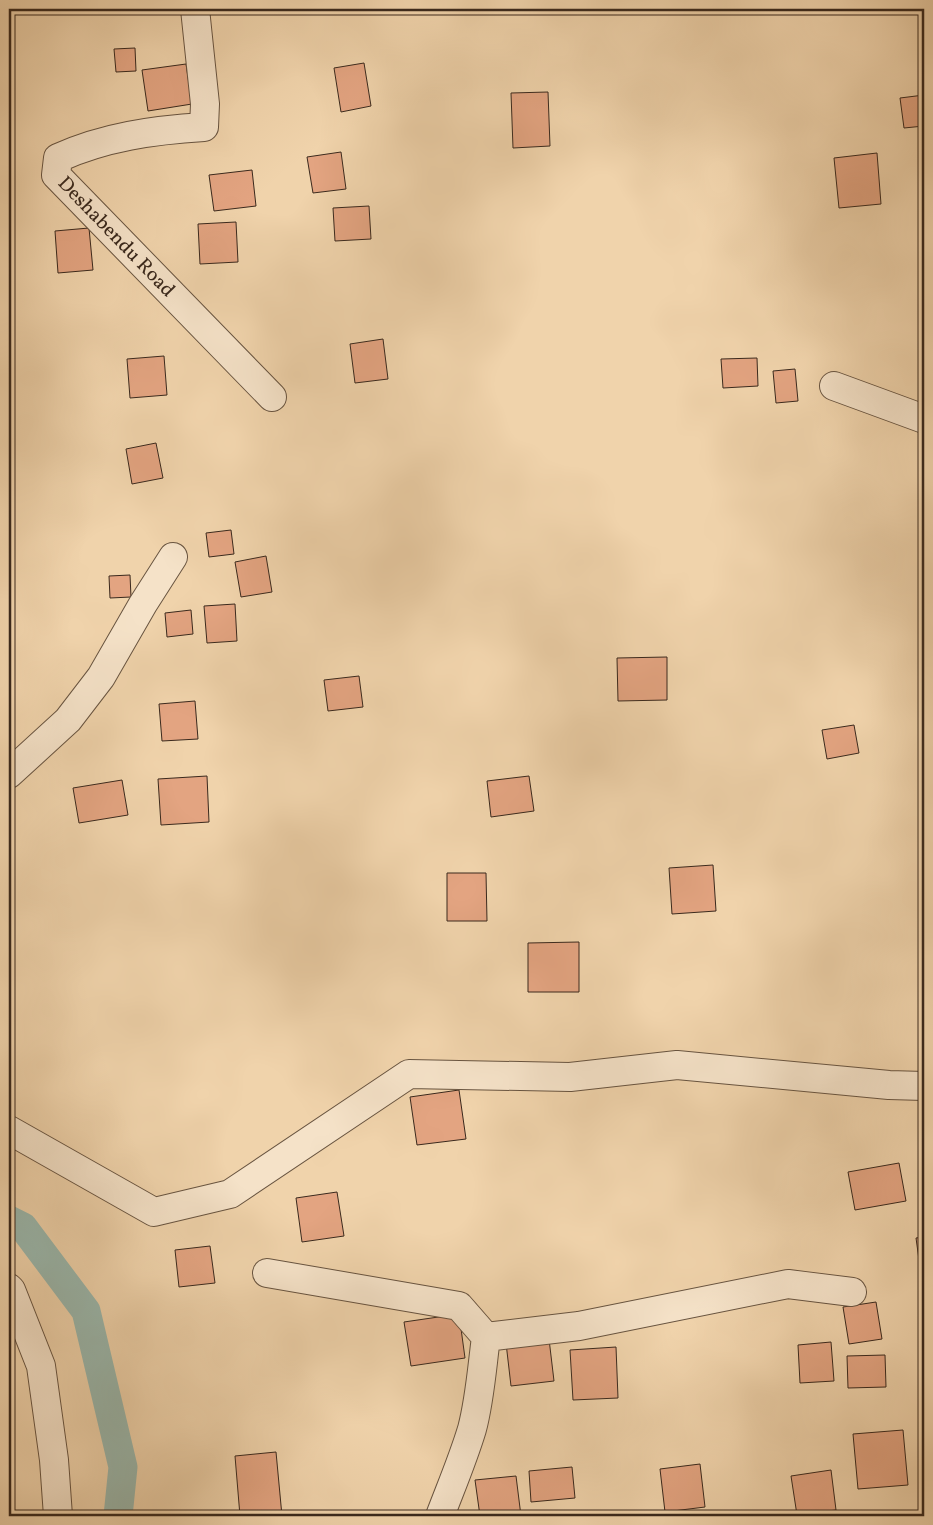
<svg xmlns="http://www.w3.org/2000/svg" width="933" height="1525" font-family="Vollkorn,serif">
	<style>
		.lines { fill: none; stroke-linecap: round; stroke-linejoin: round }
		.canal { stroke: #9ab7ac; stroke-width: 29 }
		.building { fill: #e3a481; stroke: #3a291d }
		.minor-casing { stroke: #685440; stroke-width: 30 }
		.minor { stroke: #f5e2c8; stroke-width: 28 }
		.labels { text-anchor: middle; stroke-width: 5; stroke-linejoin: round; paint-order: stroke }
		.street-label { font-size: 20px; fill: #3a291d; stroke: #f5e2c8 }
	</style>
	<rect width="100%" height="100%" fill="#f0d3ab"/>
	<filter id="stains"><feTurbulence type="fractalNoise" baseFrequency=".004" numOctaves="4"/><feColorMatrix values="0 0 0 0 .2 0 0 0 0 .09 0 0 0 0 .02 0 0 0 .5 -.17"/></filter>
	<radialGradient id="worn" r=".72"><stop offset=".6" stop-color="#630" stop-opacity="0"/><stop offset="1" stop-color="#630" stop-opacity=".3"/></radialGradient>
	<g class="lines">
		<path class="canal" d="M9,1220L23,1227L86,1311L123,1467L118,1516"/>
	</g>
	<path class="building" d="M135,48L136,71L116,72L114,49Z
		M364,63L371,106L341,112L334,68Z
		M186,64L192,104L148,111L142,70Z
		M548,92L550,146L513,148L511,93Z
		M924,95V126L904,128L900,98Z
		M341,152L346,189L313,193L307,157Z
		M877,153L881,204L839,208L834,158Z
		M252,170L256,206L214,211L209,175Z
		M369,206L371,239L335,241L333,208Z
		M236,222L238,262L200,264L198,224Z
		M89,228L93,270L58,273L55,231Z
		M383,339L388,379L355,383L350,344Z
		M164,356L167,395L130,398L127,359Z
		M757,358L758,386L723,388L721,359Z
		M795,369L798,401L776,403L773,371Z
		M156,443L163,478L132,484L126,449Z
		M231,530L234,554L209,557L206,533Z
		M266,556L272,592L241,597L235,562Z
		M130,575L131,597L110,598L109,576Z
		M235,604L237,641L207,643L204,606Z
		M9,610L12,639H9Z
		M191,610L193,634L167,637L165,613Z
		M667,657V700L618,701L617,658Z
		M359,676L363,707L328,711L324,680Z
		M195,701L198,739L162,741L159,704Z
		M854,725L859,753L827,759L822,730Z
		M207,776L209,822L161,825L158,779Z
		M529,776L534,811L491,817L487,781Z
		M122,780L128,815L79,823L73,788Z
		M713,865L716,911L672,914L669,868Z
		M447,873H486L487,921H447Z
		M579,942V992H528V943Z
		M459,1090L466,1139L417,1145L410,1097Z
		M899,1163L906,1201L855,1210L848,1172Z
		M337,1192L344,1236L302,1242L296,1198Z
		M924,1237V1267H920L916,1238Z
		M210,1246L215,1283L179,1287L175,1250Z
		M876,1302L882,1339L849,1344L843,1307Z
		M459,1314L465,1358L411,1366L404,1322Z
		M549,1339L554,1381L511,1386L506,1343Z
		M831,1342L834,1381L800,1383L798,1345Z
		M616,1347L618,1398L573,1400L570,1350Z
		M885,1355L886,1387L848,1388L847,1356Z
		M903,1430L908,1485L858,1489L853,1434Z
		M276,1452L282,1516H240L235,1456Z
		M700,1464L705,1507L665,1512L660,1469Z
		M572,1467L575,1498L531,1502L529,1471Z
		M831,1470L836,1510L797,1515L791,1476Z
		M516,1476L521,1516H480L475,1480Z"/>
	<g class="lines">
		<defs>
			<path id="minor" d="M195,9L205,104L204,127C154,130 104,137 58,158L56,175L272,397
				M834,386L924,419
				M9,774L68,720L101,677L143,604L173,557
				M9,1130L154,1212L230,1194L409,1074L570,1077L677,1065L889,1085L924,1086
				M267,1273L459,1306L486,1337
				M9,1288L11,1290L41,1366L54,1460L58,1516
				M440,1516C451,1487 463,1459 472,1429C480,1399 482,1367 486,1337L579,1326L788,1284L852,1292"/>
		</defs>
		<use href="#minor" class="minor-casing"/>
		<use href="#minor" class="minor"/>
	</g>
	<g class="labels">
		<g class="street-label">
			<text transform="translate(117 236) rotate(46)" y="7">Deshabendu Road</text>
		</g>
	</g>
	<rect width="933" height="1525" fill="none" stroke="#f0d3ab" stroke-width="30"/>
	<rect x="10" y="10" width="913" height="1505" fill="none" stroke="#3a291d" stroke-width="2.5"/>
	<rect x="15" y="15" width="903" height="1495" fill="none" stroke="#3a291d"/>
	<rect width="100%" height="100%" filter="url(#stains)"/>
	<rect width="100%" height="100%" fill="url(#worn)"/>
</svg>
